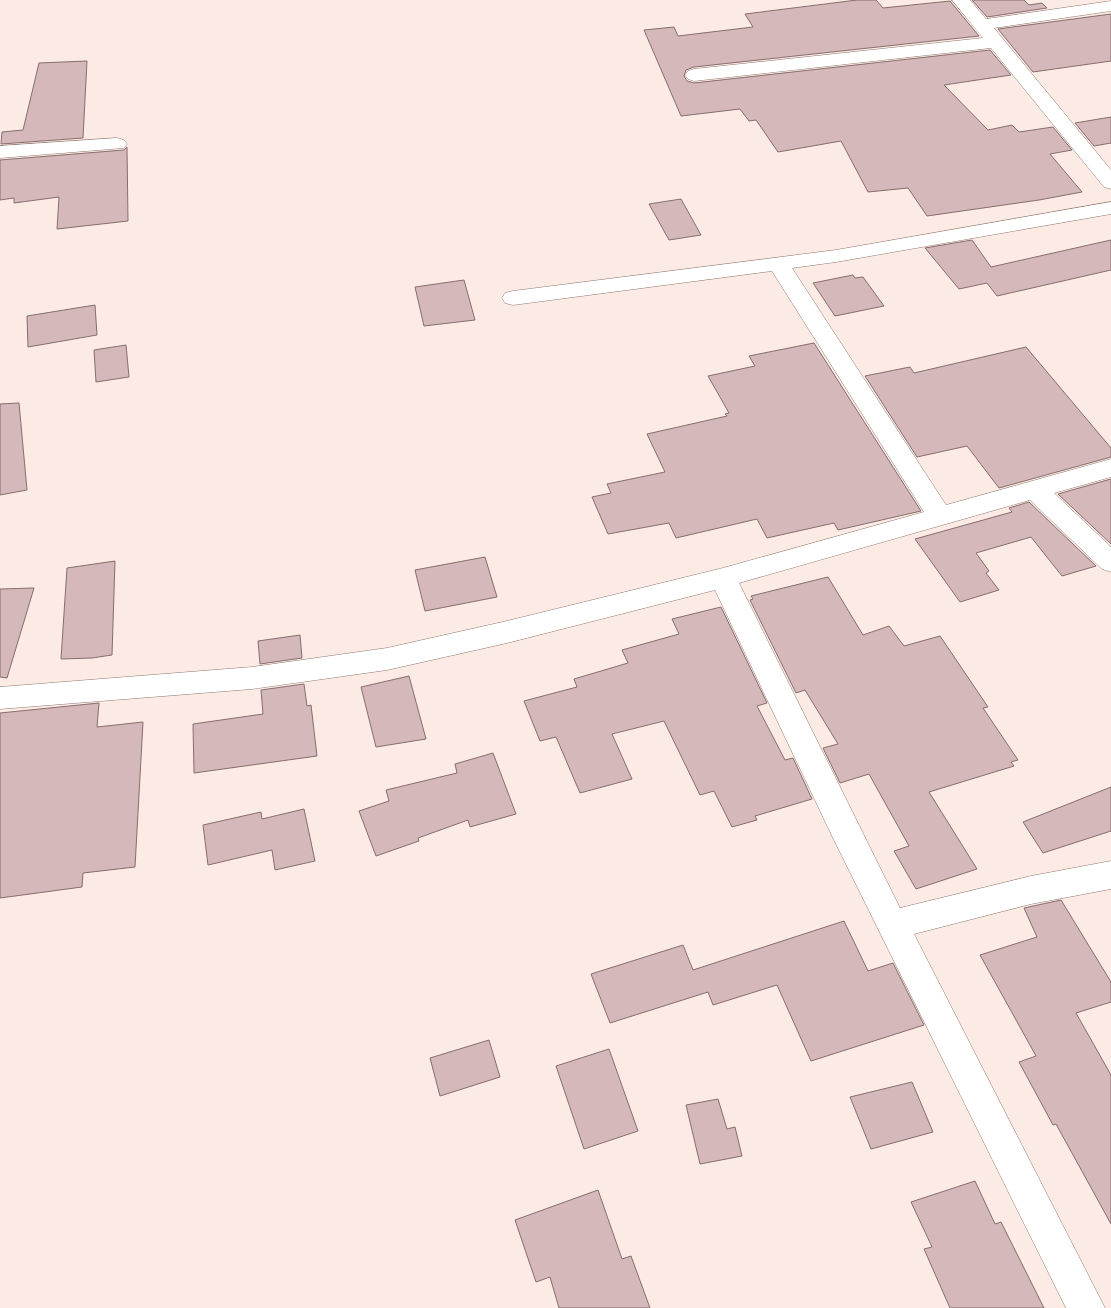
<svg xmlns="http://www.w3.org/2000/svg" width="1111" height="1308" font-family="Quicksand,sans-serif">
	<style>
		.building { fill: #d5b8b9; stroke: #876d6d }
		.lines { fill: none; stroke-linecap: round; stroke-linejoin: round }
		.minor-casing { stroke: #90786f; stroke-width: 1 }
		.minor { fill: #fff; fill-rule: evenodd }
	</style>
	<rect width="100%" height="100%" fill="#fbebe4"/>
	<path class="building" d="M857,0H876L883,8L950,1L979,36L694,67L686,70L684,76L687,81L694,83L990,50L1011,75L944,85L988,130L1012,125L1019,132L1053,127L1072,150L1050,154L1082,192L1039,200L927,216L908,188L868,192L841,141L778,152L756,120L749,121L740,109L681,116L644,30L674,27L678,36L753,27L745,14Z
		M972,0H1024L1029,5L1042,3L1047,8L987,17Z
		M1111,14V61L1033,72L998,29Z
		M87,61L83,138L1,144L2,132L23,130L39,63Z
		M1111,117V143L1094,146L1075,123Z
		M127,147L128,221L57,229L59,197L14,203V198L0,200V160L124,150Z
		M681,199L701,235L669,240L649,204Z
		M972,240L991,267L1111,240V270L997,296L987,283L959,289L925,248Z
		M853,275L855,278L863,277L884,306L835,316L813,283Z
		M464,280L475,320L424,326L415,287Z
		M95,305L97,335L28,347L27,316Z
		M814,343L921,511L838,530L834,523L767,538L757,519L676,538L669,523L608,534L592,497L611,493L607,484L665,472L647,434L727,416L725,414L729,413L708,376L755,366L749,356Z
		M126,345L129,377L96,382L94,350Z
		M1026,347L1111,448V457L999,488L967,446L917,457L865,376L910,367L914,373Z
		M19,403L27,490L0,495V404Z
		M1111,479V544L1058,494Z
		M1029,502L1096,566L1062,576L1031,537L976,553L989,571L986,573L999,590L960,602L915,539L1012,512L1009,508Z
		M485,557L497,597L425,611L415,570Z
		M115,561L112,655L92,658L61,659L67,568Z
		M828,577L863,635L889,626L904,646L940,636L988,707L983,708L1018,760L1011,762L1014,766L929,792L977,869L916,889L894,851L909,846L869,774L840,783L823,748L838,744L805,690L796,693L750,600L753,599L751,596Z
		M34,588L7,678L0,677V589Z
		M721,607L767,703L757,706L785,760L793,758L812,799L755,816L757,820L732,827L714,791L700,795L664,721L612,734L632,779L580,793L556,737L540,741L524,701L577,687L574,679L628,663L622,650L679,634L672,619Z
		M300,635L302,658L260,664L258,641Z
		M409,676L426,739L376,747L361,687Z
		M304,684L307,706L311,705L317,756L194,773L193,724L263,714L261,690Z
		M99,703L97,727L143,722L135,867L83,873L82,887L0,898V713Z
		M493,753L516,814L470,827L468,820L418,838L419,841L376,856L359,811L389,801L386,790L457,773L455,764Z
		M1111,787V831L1043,853L1023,822Z
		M304,809L315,861L275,870L272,850L208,865L203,825L261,812L262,819Z
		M1061,900L1111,982V1002L1076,1013L1111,1075V1224L1056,1124L1053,1125L1019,1062L1036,1056L980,955L1037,937L1024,908Z
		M844,921L868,971L893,963L924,1025L811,1061L777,985L713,1005L708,992L610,1023L591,974L683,945L693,970Z
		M489,1040L500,1077L440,1096L430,1058Z
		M609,1049L638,1131L584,1149L556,1066Z
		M912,1082L933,1132L871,1149L850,1097Z
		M718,1099L727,1129L735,1127L742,1156L700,1164L686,1105Z
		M975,1181L995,1224L1001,1222L1044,1308H950L924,1249L932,1247L911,1202Z
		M598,1190L622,1259L631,1256L650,1308H559L550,1277L536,1282L515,1220Z"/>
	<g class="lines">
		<defs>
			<path id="minor" d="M952,0H970L986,19L1111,1V11L994,28L1111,170V189L1104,187L991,48L694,81L688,79L685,75L688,71L694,69L983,38Z
				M117,138L124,140L127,144L124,148L0,158V146Z
				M1111,202V214L836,262L792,268L946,505L1111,459V477L1054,493L1111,547V572L1102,569L1030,500L739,583L900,908L1031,876L1111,861V889L1031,904L914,934L1105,1308H1066L833,838L715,590L507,643L387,670L252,689L0,709V687L252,667L387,648L507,621L723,568L924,512L772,271L513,305L505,303L502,298L505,293L513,291L836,250Z"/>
		</defs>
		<use href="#minor" class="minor-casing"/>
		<use href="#minor" class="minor"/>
	</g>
</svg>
